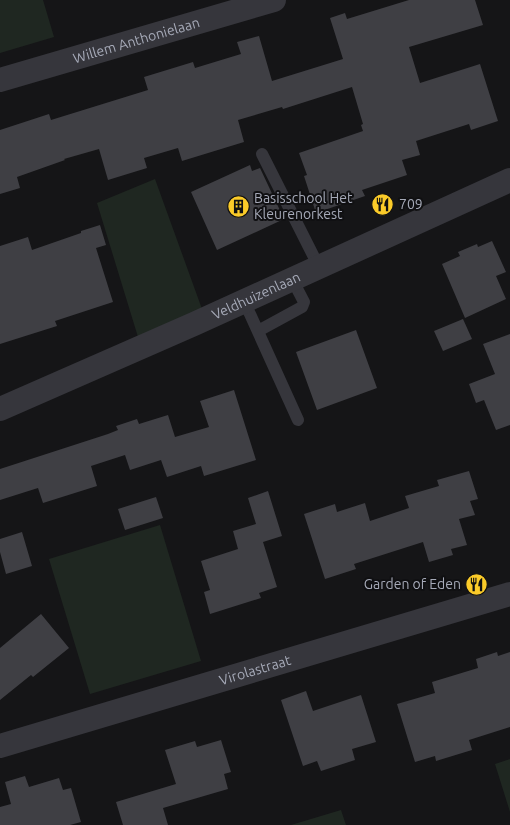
<svg xmlns="http://www.w3.org/2000/svg" width="510" height="825" font-family="Ubuntu,sans-serif">
	<style>
		.green { fill: #1f2721 }
		.building { fill: #3f3f44 }
		.lines { fill: none; stroke-linecap: round; stroke-linejoin: round }
		.service { stroke: #36363c; stroke-width: 12 }
		.minor { stroke: #36363c; stroke-width: 24 }
		.labels { text-anchor: middle; stroke-width: 4; stroke-linejoin: round; paint-order: stroke }
		.street-label { font-size: 14px; fill: #a6aab8; stroke: #101012 }
		.poi-label { font-size: 14px; fill: #a6aab8; stroke: #101012; text-anchor: start }
	</style>
	<rect width="100%" height="100%" fill="#151517"/>
	<path class="green" d="M0,0H43L54,37L0,53Z
		M155,179L202,309L138,337L97,203Z
		M160,525L201,661L90,694L49,559Z
		M510,759V812L495,764Z
		M341,810L346,825H291Z"/>
	<path class="building" d="M409,0H475L483,25L409,47L420,83L480,64L498,121L471,130L469,124L416,141L420,155L402,160L407,175L362,190L365,196L316,213L304,176L307,175L299,153L363,131L361,125L363,124L352,87L283,109L282,107L238,120L244,142L182,161L178,148L144,158L147,168L108,180L99,149L64,159L65,160L17,177L20,188L0,194V130L49,114L51,120L148,90L144,77L193,62L195,68L241,54L237,42L259,36L272,81L343,59L330,18L345,13L347,19Z
		M250,165L252,171L260,168L284,219L217,250L191,192Z
		M100,225L106,245L96,248L113,302L55,321L57,326L0,344V246L28,237L32,250L81,233V231Z
		M492,241L506,272L496,276L506,299L465,318L442,264L460,256L458,252L477,244L478,247Z
		M463,319L472,339L443,351L434,331Z
		M356,330L377,388L317,410L296,352Z
		M510,334V425L496,430L484,400L476,403L469,384L495,374L483,344Z
		M234,390L256,460L204,476L201,466L167,477L161,460L130,470L125,455L91,466L97,486L43,503L38,488L0,500V469L108,434L118,430L116,426L137,419L139,424L168,415L175,437L209,427L200,401Z
		M469,471L478,499L470,501L475,515L459,519L467,545L451,549L453,555L429,562L423,542L354,564L356,569L325,579L304,514L335,504L337,512L365,503L370,521L409,508L405,496L439,486L437,480Z
		M268,491L282,536L263,542L277,587L259,593L261,598L210,614L204,592L210,590L201,561L238,549L233,531L256,524L248,498Z
		M156,497L163,518L125,530L118,509Z
		M22,532L32,566L6,574L0,552V539Z
		M41,614L69,648L33,677L31,675L0,700V648Z
		M497,652L498,656L510,652V727L469,740L472,750L436,761L435,756L415,762L397,704L435,693L432,682L478,668L476,659Z
		M306,691L313,711L361,695L376,742L352,749L355,760L321,771L317,761L303,766L281,700Z
		M221,740L231,772L224,774L228,789L163,808L168,825H123L116,802L176,784L165,750L195,741L197,747Z
		M25,776L29,787L59,778L63,790L71,788L81,822L70,825H0V807L11,804L5,782Z"/>
	<g class="lines">
		<path class="service" d="M262,154L319,267
			M243,301L250,314L298,420
			M258,331L302,307L304,302L292,279"/>
		<g class="minor">
			<path id="s1" d="M0,80L274,0"/>
			<path id="s2" d="M0,409L194,324L510,180"/>
			<path id="s3" d="M0,746L510,594"/>
		</g>
	</g>
	<defs>
		<symbol id="restaurant-disc" viewBox="-11 -11 22 22"><circle r="9.5" fill="#fbcb29" stroke="#101012"/><path d="M-5-6h1v4h1v-4h1v4h1v-4h1v5L-1.5 .5V6h-2V.5L-5-1ZM5-6V6H3V1.5H1.5Q1.5-4 5-6Z" fill="#111"/></symbol>
		<symbol id="building-disc" viewBox="-11 -11 22 22"><circle r="9.5" fill="#fbcb29" stroke="#101012"/><path d="M-4-6H4V6H1V3H-1V6H-4ZM-2.5-4.3h1.7v1.8h-1.7ZM.8-4.3h1.7v1.8H.8ZM-2.5-1h1.7V.8h-1.7ZM.8-1h1.7V.8H.8Z" fill="#111"/></symbol>
	</defs>
	<g fill-rule="evenodd">
		<use href="#restaurant-disc" x="370" y="192" width="25" height="25"/>
		<use href="#building-disc" x="226" y="194" width="25" height="25"/>
		<use href="#restaurant-disc" x="464" y="572" width="25" height="25"/>
	</g>
	<g class="labels">
		<g class="street-label">
			<text dy="5" stroke="none"><textPath href="#s1" startOffset="142">Willem Anthonielaan</textPath></text>
			<text dy="5" stroke="none"><textPath href="#s2" startOffset="280">Veldhuizenlaan</textPath></text>
			<text dy="5" stroke="none"><textPath href="#s3" startOffset="266">Virolastraat</textPath></text>
		</g>
		<g class="poi-label">
			<text x="254" y="203">Basisschool Het<tspan x="254" dy="16">Kleurenorkest</tspan></text>
			<text x="399" y="209">709</text>
			<text x="461" y="589" text-anchor="end">Garden of Eden</text>
		</g>
	</g>
</svg>
